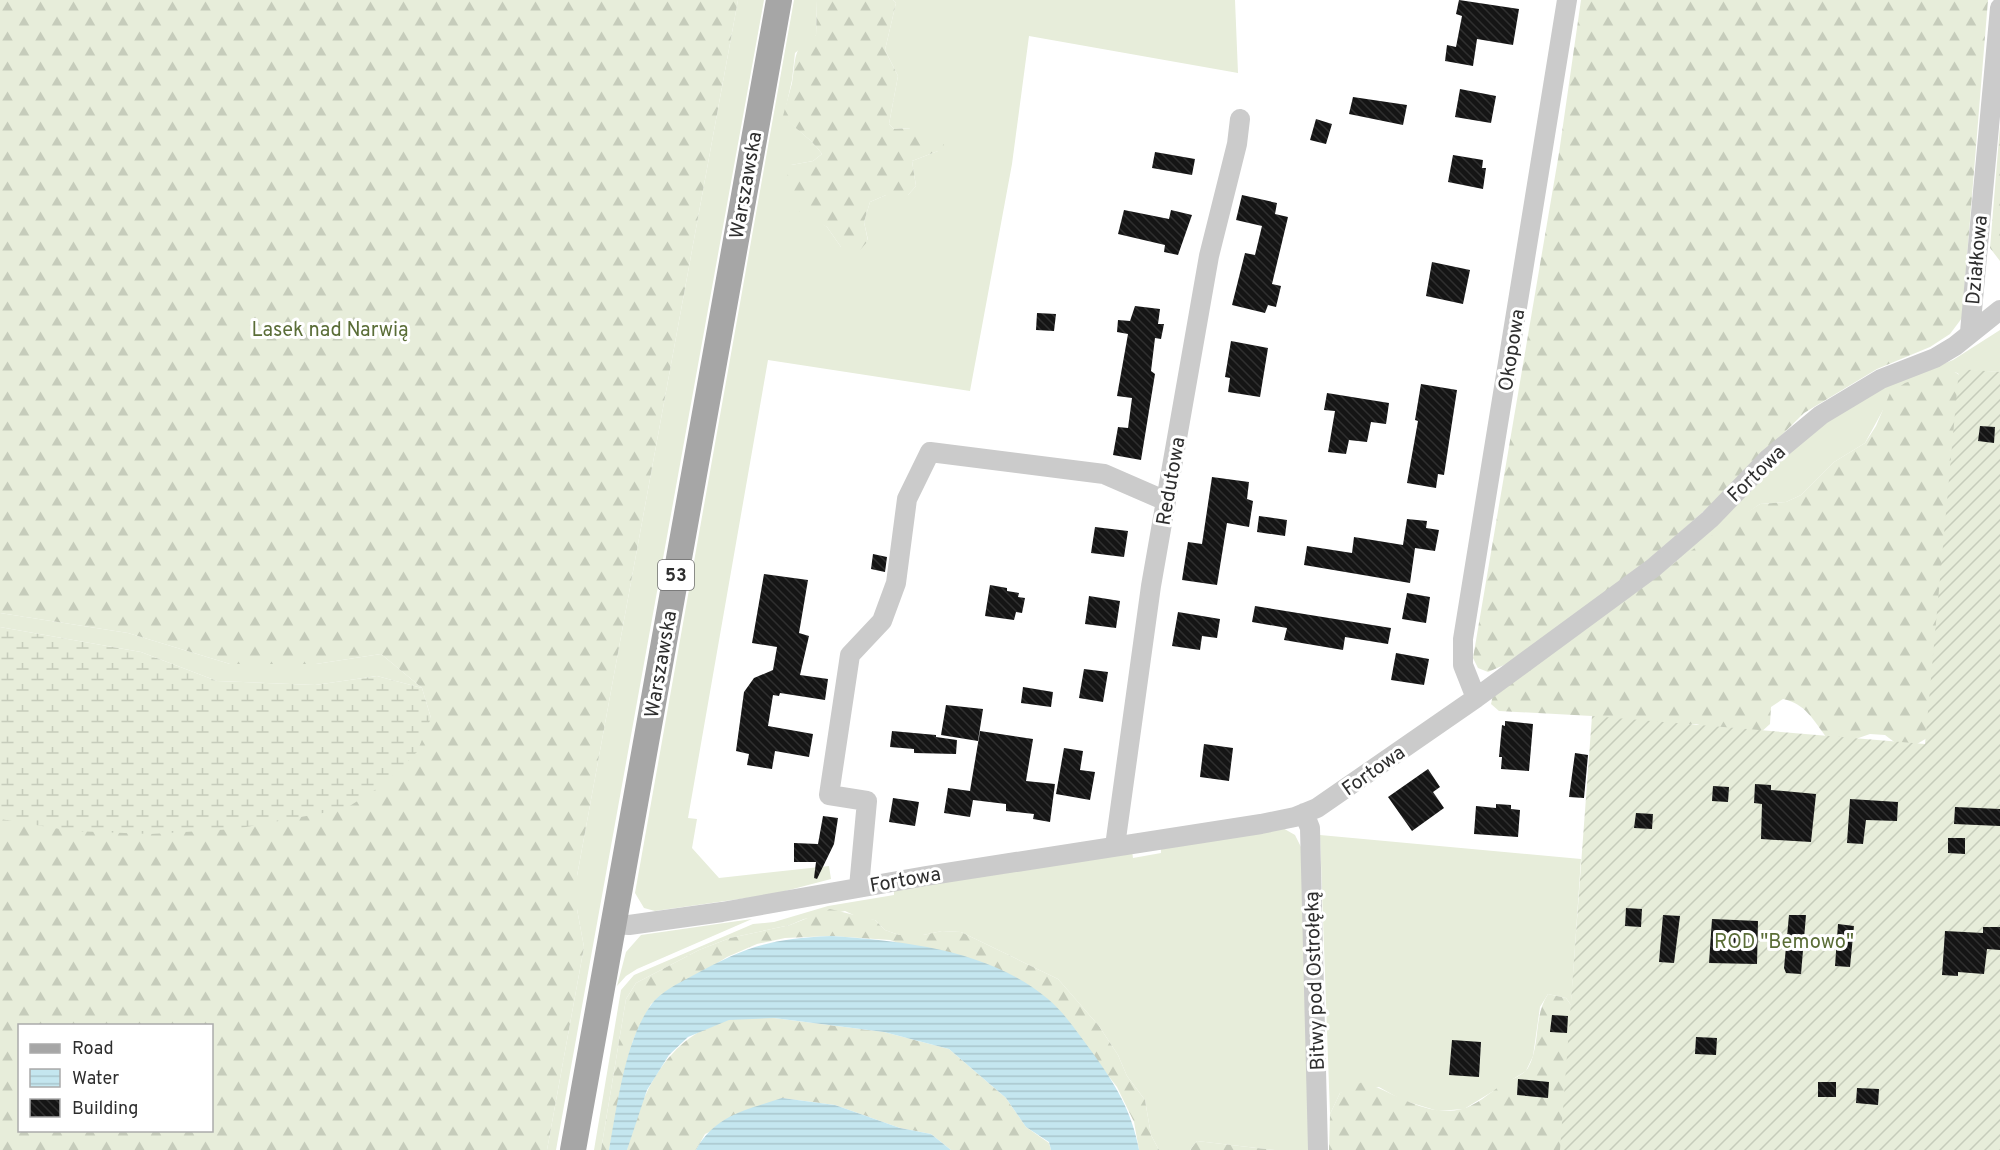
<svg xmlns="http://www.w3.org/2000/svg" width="2000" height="1150" font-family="Overpass,sans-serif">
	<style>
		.grass { fill: #e7edda }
		.forest { fill: url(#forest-firs); fill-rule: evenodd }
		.wetland { fill: url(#wetland-marsh) }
		.garden { fill: url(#garden-furrows) }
		.water { fill: url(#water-rules) }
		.building { fill: url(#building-back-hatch) }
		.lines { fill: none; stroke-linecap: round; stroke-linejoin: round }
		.minor { stroke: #cbcbcb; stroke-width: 20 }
		.major { stroke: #a6a6a6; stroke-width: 26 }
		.labels { text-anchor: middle; stroke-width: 6; stroke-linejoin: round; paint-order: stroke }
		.shield { fill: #fff; stroke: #6d6d6d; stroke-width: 1.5 }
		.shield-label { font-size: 18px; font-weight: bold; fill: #2e2e2e }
		.street-label { font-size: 20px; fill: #2e2e2e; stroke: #fff }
		.park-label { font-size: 20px; fill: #5a6d37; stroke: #fff }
	</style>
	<defs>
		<pattern id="forest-firs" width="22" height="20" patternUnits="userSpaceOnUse" patternTransform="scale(1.5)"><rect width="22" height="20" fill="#e7edda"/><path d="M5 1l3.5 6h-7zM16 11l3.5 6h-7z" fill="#c6ccbb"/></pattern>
		<pattern id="wetland-marsh" width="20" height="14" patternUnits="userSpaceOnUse" patternTransform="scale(1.5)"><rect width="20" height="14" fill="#e7edda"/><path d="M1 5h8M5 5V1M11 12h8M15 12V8" fill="none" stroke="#c6ccbb"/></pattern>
		<pattern id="garden-furrows" width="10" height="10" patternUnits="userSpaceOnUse" patternTransform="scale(1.5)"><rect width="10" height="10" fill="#e7edda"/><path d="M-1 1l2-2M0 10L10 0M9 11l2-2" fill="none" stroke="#c6ccbb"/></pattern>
		<pattern id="water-rules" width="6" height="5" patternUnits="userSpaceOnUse" patternTransform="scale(1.5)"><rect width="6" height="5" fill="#c4e6ef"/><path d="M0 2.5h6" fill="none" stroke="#a9c6cd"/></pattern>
		<pattern id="building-back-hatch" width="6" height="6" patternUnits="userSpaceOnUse" patternTransform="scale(1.5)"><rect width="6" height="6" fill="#151515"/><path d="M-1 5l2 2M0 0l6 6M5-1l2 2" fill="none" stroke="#2f2f2f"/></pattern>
	</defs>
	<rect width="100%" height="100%" fill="#fff"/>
	<path class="grass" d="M738,0H764L556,1150H547L584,947L577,909V876Z
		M794,0H817L816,35L795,53L792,80L784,116C796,130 812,139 822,154L813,161L791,165L816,219L827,227L841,247L868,240L864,222L870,202L886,195H908L916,186L912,161L938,151L909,128L894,129L889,124L898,76L885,50L896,3L893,0H1235L1238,73L1029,36L1012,164L970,391L768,360L688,818L697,819L692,848L719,878L829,866L831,879L774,894L655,911L644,908L635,893Z
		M2000,330V372L1959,370V374L1955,372L1883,410L1865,443L1834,462L1801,495L1786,502L1760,504L1657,575L1767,469L1857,398L1953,360Z
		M0,613L128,633L230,664H316L381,654L422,688L377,676L315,685L217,681L141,652L0,627Z
		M1281,827L1295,835L1301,847L1311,1150H1275L1197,1141L1190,1150H1159L1151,1135L1145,1100L1127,1076L1118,1055L1099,1026L1058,979L961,932L942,931L923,935H899L885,930L875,920L862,919L845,911L804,919L790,925L730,938L699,950L636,983L626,999L601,1150H594L621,990L634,975L753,924L774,922L828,906L894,895V888L1132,851L1133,858L1161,853V846Z
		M1320,835L1581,859L1571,1005L1566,998L1548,994L1540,1007L1533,1056L1526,1071L1464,1109L1438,1111L1402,1100L1379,1087L1340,1093L1330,1114Z
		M752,919L637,969L626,976L617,986L626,952L641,935Z"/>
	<path class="forest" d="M0,0H738L577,876V909L584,947L547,1150H0V795L431,718L422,688L381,654L316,664H230L128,633L0,613ZM20,1026H212V1130H20Z
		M817,0H893L896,3L885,50L898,76L889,124L894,129C914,127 932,127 944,145L938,151L912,161L916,186L908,195H886L870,202L864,222L868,241L860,250L841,247L827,227L795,209L784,186L791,165L813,161L822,154C812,139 796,130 783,116C786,105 789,94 792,83C796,61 792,44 816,35Z
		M1581,0H1988L1962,318L1950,334L1930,347L1877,369L1804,413L1712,504L1652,557L1511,662L1488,672L1478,668L1473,658L1559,153Z
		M2000,126V261L1990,248Z
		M1955,372L1962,377L1927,738L1912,747L1897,744L1885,735L1870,734L1847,742L1827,738C1814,721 1805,703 1783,699L1771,707L1770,724L1760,733L1717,730L1696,724L1654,728L1616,725L1592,716L1499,711L1491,704L1493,695L1725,526L1760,504L1786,502L1801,495L1834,462L1865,443L1876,426L1890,393L1905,383L1931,374Z
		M830,909L875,920L885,930L899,935H923L942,931L961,932L1058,979L1099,1026L1118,1055L1127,1076L1145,1100L1151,1135L1159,1150H1139L1134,1122L1117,1087L1050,1001L890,940L831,936L785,938L757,944L727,957L651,1004L633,1040L609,1150H601L626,999L636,983L699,950L730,938L790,925Z
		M1548,994L1566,998L1571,1005L1568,1150H1329L1330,1114L1340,1093L1362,1082C1395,1092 1426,1118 1462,1109C1475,1106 1490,1093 1501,1085C1509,1080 1523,1076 1528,1068C1541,1045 1533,1017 1548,994Z
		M774,1018L884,1032L949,1049L1006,1098L1026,1127L1049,1143L1051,1150H951L931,1134L900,1128L835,1105L782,1098L705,1134L696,1150H627C641,1093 667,1036 728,1020C742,1016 760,1018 774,1018Z
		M1197,1141L1275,1150H1190Z"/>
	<path class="wetland" d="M0,627L141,652L217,681L315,685L377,676L422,688L431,718L417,752L384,784L345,809L235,829L151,834L72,831L0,819Z"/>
	<path class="garden" d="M1959,369L2000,372V1150H1560L1592,716L1925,744Z"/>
	<path class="water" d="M831,936C905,941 990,950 1048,999C1065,1013 1079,1035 1092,1052C1115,1084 1132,1111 1139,1150H1051L1049,1142L1026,1127L1006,1098L949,1049L884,1032L774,1018L729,1020L688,1037L669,1055L647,1090L627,1150H609C617,1107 625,1040 651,1005C660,992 679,983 692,976C747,946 769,939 831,936Z
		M782,1098L835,1105L900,1128L931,1134L951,1150H696C715,1115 747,1110 782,1098Z"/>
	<path class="building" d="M1459,0L1519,9L1513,45L1477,39L1473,66L1445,61L1447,45L1456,47L1462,16L1456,14Z
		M1460,89L1496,96L1491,123L1455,117Z
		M1353,97L1407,105L1403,125L1349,114Z
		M1316,119L1332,124L1326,144L1310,140Z
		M1155,152L1195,159L1192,175L1152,168Z
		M1453,155L1483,160L1482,168H1486L1483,189L1448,182Z
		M1242,195L1277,203L1275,214L1288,217L1272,284L1281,286L1276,307L1268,305L1265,313L1232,305L1245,253L1255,255L1262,226L1236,220Z
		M1124,210L1169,219L1171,210L1192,215L1178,255L1164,252L1165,245L1118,234Z
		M1432,262L1470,270L1463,304L1426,296Z
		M1135,306L1160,309L1158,324H1164L1161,339L1155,338L1151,371L1155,374L1141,460L1113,455L1118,427L1128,428L1132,398L1117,396L1128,334L1117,332L1118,320L1130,321Z
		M1037,313L1056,314L1054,331L1036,330Z
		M1231,341L1268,348L1260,397L1228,392L1230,378L1225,377Z
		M1421,384L1457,390L1444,475L1438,474L1436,488L1407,483L1418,421L1415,420Z
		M1327,393L1389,403L1386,424L1371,422L1367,442L1349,440L1346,454L1328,452L1335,411L1324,410Z
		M1980,426L1995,427L1994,443L1978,441Z
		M1212,477L1249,482L1247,499L1253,501L1249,527L1227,523L1217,585L1182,580L1188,542L1202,544Z
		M1259,516L1287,520L1285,536L1257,532Z
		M1407,519L1427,521L1426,528L1439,530L1435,551L1415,548L1410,583L1304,565L1307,546L1352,553L1354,537L1403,545Z
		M1095,527L1128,531L1124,557L1091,553Z
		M873,554L887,557L885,572L871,569Z
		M764,574L808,580L799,633L809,636L800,675L828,679L825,700L780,693L779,696L773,695L768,726L813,734L809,757L775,751L772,769L747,765L749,754L736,751L744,692L754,678L773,670L777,647L752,643Z
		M990,585L1007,588V591L1019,593L1018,597L1025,598L1022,613L1016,612L1014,620L985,616Z
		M1407,593L1430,597L1426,623L1402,619Z
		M1089,596L1120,601L1116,628L1085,624Z
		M1255,606L1391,628L1388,644L1345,637L1343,650L1284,640L1287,628L1252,622Z
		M1178,612L1220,619L1217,638L1202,636L1200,650L1172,646Z
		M1396,653L1429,659L1424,685L1391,680Z
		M1084,669L1108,672L1103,702L1079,698Z
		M1023,687L1053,692L1051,707L1021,703Z
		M946,705L983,709L978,741L941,735Z
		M1505,721L1533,724L1529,771L1501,769L1502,757H1499L1502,725L1505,726Z
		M892,731L936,735V737L957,740L956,754L914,753V749L890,747Z
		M980,731L1033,739L1026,781L1055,784L1050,822L1033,819L1034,814L1006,811V804L973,800L970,817L944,813L948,788L970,791Z
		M1204,744L1233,748L1229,781L1200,777Z
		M1064,748L1083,751L1080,770L1095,772L1090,800L1056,794Z
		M1575,753L1588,755L1584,798L1569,797Z
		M1428,769L1440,787L1433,792L1444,808L1412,831L1388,797Z
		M1755,784L1771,785V790L1816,794L1811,842L1761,839L1762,804L1754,803Z
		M1713,786L1729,787L1728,802L1712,801Z
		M893,798L919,802L915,826L889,822Z
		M1850,799L1898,802L1897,821L1866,820L1863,844L1847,843Z
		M1496,804L1511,805V809L1520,810L1518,837L1474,834L1476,806L1496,808Z
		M1955,807L2000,809V826L1954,824Z
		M1636,813L1653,814L1652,829L1634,828Z
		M823,816L838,818L834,844L817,879L814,878L816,862H794V843L818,844Z
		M1948,838H1965V854L1948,853Z
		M1626,908L1642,909L1641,927L1625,926Z
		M1663,915L1680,916L1674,963L1659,962Z
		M1789,915H1806L1801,974L1786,973L1784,968Z
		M1712,919L1758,921L1757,964L1709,963Z
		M1838,924L1854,926L1850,967L1835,966Z
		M1983,927H2000V950L1987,949L1984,974L1958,972V976L1942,975L1945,931L1983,933Z
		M1552,1015L1568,1016L1567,1033L1550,1032Z
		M1696,1037L1717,1038L1716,1055L1695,1054Z
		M1452,1040L1481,1042L1479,1077L1449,1075Z
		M1518,1079L1549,1082L1548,1098L1517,1095Z
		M1818,1082H1836V1097H1818Z
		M1857,1088L1879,1089L1878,1105L1856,1103Z"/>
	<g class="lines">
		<path class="minor" d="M1970,332L2000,8
			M1476,698L1463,665V639L1567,0
			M1304,813L1310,828L1318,1150
			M1115,846L1151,586L1209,256L1237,144L1240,119
			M859,887L867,801L829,795L850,655L882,621L896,583L907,499L930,452L1104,474L1166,501
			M613,924L629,925L722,912L926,876L1261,824L1295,817L1317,808L1476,698L1653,568L1710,519L1768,459L1821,415L1881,379L1935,358L1955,346L2000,310"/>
		<path class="major" d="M573,1150L779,0"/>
	</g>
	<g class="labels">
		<rect class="shield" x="658" y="560" width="36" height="30" rx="4.5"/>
		<g class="shield-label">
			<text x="676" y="581">53</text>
		</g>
		<g class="street-label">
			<text transform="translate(745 185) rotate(-80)" y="7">Warszawska</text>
			<text transform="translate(1976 260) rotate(-85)" y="7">Działkowa</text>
			<text transform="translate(1511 350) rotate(-81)" y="7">Okopowa</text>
			<text transform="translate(1756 473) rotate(-44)" y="7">Fortowa</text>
			<text transform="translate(1170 481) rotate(-80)" y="7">Redutowa</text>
			<text transform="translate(660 664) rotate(-80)" y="7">Warszawska</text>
			<text transform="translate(1373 770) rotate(-35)" y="7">Fortowa</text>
			<text transform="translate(905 879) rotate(-10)" y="7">Fortowa</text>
			<text transform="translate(1314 981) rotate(-92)" y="7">Bitwy pod Ostrołęką</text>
		</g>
		<g class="park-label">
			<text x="330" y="336">Lasek nad Narwią</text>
			<text x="1784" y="948">ROD "Bemowo"</text>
		</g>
	</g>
	<rect x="18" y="1024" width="195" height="108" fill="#ffffff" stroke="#ababab" stroke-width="1.5"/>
	<rect x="30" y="1044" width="30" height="9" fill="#a6a6a6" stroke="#ababab" stroke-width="1.5"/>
	<text x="72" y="1054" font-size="18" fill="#2e2e2e">Road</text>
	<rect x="30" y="1069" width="30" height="18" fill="url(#water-rules)" stroke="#ababab" stroke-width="1.5"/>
	<text x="72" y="1084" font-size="18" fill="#2e2e2e">Water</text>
	<rect x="30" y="1099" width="30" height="18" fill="url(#building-back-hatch)" stroke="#ababab" stroke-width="1.5"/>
	<text x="72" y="1114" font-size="18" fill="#2e2e2e">Building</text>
</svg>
